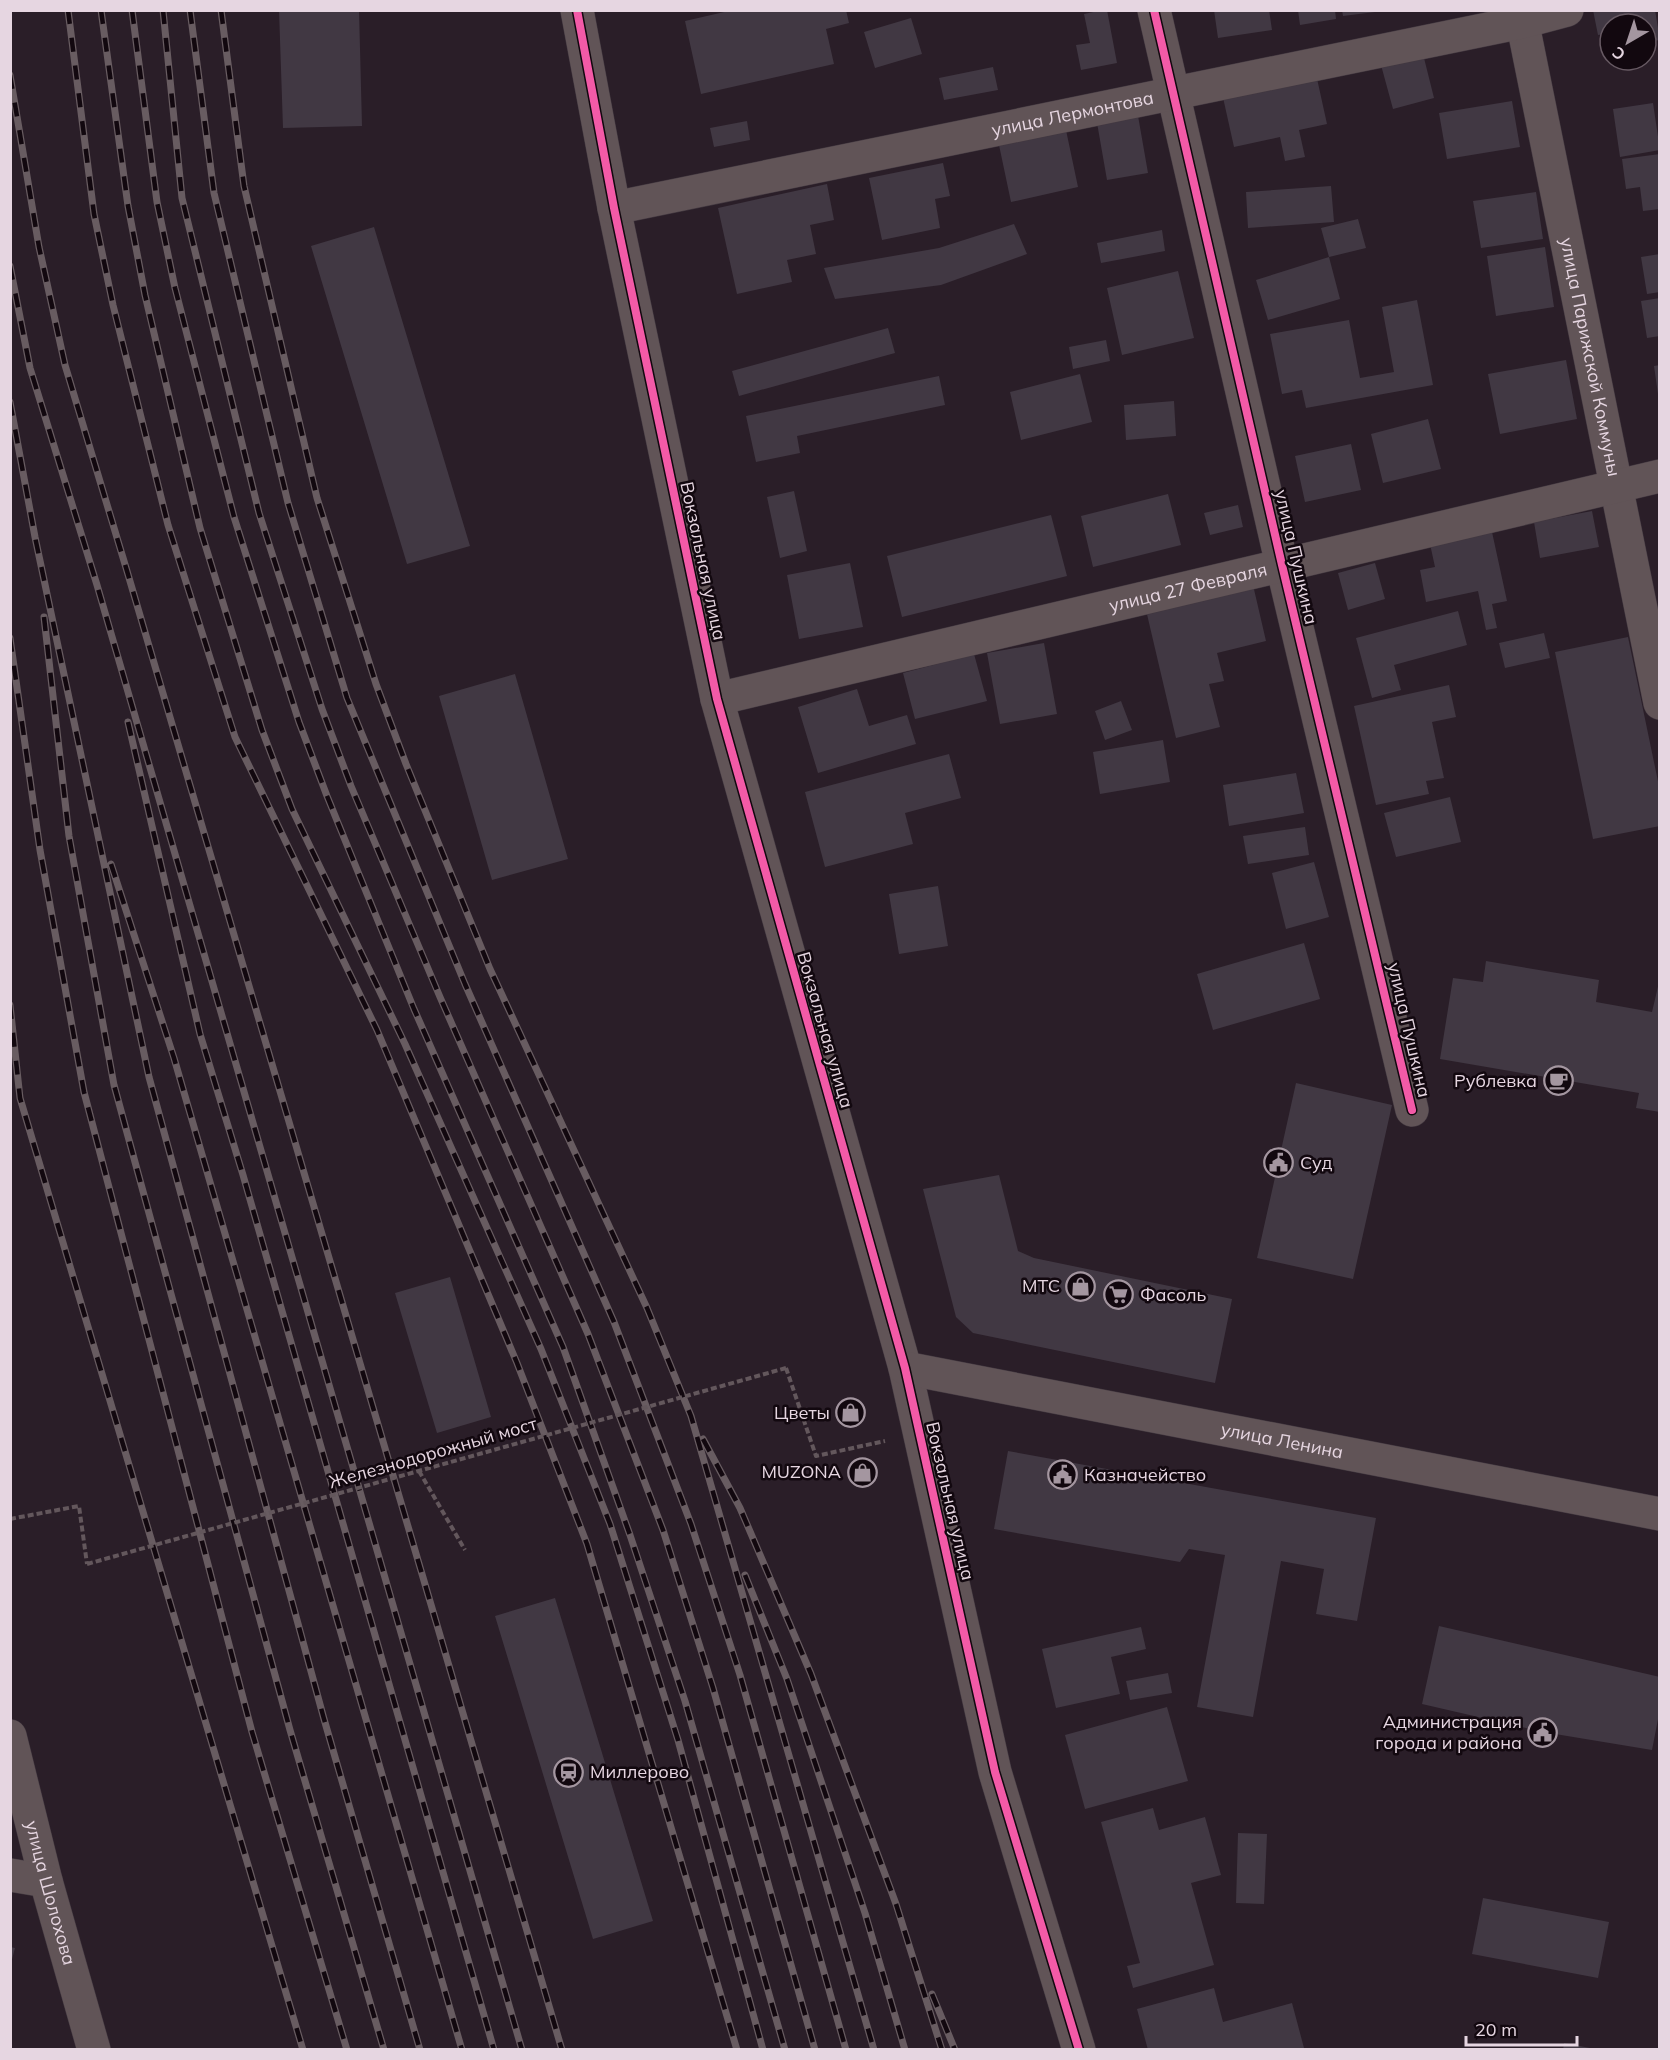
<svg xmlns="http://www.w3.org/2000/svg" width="1670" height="2060" font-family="Mulish,sans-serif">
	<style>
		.building { fill: #413843 }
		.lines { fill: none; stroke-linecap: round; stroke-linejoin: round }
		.minor-casing { stroke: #433941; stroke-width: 34 }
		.tertiary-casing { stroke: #433941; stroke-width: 34 }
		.path { stroke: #63575c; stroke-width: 4; stroke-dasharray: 6 3; stroke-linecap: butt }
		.minor { stroke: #615457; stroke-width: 33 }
		.tertiary { stroke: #615457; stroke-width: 33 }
		.rail-casing { stroke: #685c61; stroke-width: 7 }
		.rail { stroke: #12080f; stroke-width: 4.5; stroke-dasharray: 14; stroke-linecap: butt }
		.path-bridge { stroke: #63575c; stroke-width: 4; stroke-dasharray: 6 3; stroke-linecap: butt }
		.cycleway-casing { stroke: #12080f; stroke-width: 11 }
		.cycleway { stroke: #f35aa7; stroke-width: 8 }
		.labels { text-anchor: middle; stroke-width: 5; stroke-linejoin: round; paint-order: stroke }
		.street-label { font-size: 18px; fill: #e6d6e1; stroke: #12080f }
		.poi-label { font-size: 18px; fill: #e6d6e1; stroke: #12080f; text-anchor: end }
	</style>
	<rect width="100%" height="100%" fill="#2a1e28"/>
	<path class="building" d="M279,10H359L362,126L283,128Z
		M733,10H846L849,23L826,29L834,64L701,94L685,21Z
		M1103,10H1107L1117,63L1081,70L1076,45L1090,43L1084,14Z
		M1214,10H1269L1272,30L1218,38Z
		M1298,10H1335L1336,19L1300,25Z
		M1342,10H1375V12L1343,16Z
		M1593,10H1655L1660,40L1646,42V24H1610V33L1598,35Z
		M911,18L922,54L875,68L864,32Z
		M1423,54L1434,98L1393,109L1381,65Z
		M993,67L998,90L944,100L939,78Z
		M1316,74L1327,124L1299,130L1305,157L1285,161L1280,137L1234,147L1222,93Z
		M1512,101L1520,147L1447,159L1439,113Z
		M1653,103L1660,150L1620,157L1613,109Z
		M1137,110L1148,173L1107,180L1096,117Z
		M747,121L750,140L714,147L710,128Z
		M1066,130L1078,187L1011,202L999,145Z
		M1660,154V209L1643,211L1640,187L1626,189L1622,159Z
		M943,163L950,196L935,199L940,228L882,240L869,178Z
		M827,184L834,220L810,225L816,254L787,260L792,282L737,294L718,208Z
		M1331,186L1334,222L1248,228L1246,192Z
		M1536,192L1543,239L1481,248L1473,201Z
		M1358,219L1366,248L1329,257L1321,228Z
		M1014,224L1027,254L941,285L835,299L824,268L939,248Z
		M374,227L470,546L407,564L311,246Z
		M1162,230L1165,251L1101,263L1097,243Z
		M1545,247L1554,307L1496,316L1487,256Z
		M1660,254V292L1647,294L1641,257Z
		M1329,257L1340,299L1268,320L1256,280Z
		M1178,271L1194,338L1122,355L1107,288Z
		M1660,298V336L1647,338L1641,301Z
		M1417,300L1433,385L1306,408L1302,390L1282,394L1270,334L1349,320L1360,378L1394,372L1382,307Z
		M888,328L895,353L739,396L732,371Z
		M1106,340L1110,361L1073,369L1069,347Z
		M1566,360L1577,419L1500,434L1488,374Z
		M1660,365V393L1658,394L1654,366Z
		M1080,374L1092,422L1021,440L1010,392Z
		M939,376L945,405L797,436L800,453L756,462L746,416Z
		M1174,401L1176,436L1126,440L1124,405Z
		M1428,419L1441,469L1383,483L1371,434Z
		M1351,444L1361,490L1305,502L1295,456Z
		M794,491L807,551L780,558L767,497Z
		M1168,494L1181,545L1093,567L1081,516Z
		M1238,505L1243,527L1210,535L1204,513Z
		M1592,511L1599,547L1540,558L1534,522Z
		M1051,515L1067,576L902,617L887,556Z
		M1492,532L1507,601L1492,604L1497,628L1486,630L1478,591L1426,602L1420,570L1435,567L1430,544Z
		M850,563L863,627L799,639L787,575Z
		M1375,563L1385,599L1348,610L1338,573Z
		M1253,585L1266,641L1217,653L1224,681L1209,684L1220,727L1176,738L1146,610Z
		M1458,611L1467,645L1394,665L1401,690L1372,698L1356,638Z
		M1544,633L1550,658L1505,668L1499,643Z
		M1628,637L1660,791V826L1593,839L1555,652Z
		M1044,643L1057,714L1000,724L987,653Z
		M974,654L987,701L915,719L903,673Z
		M515,674L568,859L492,880L439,696Z
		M1449,685L1456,717L1432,722L1444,778L1426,781L1429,794L1376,805L1354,706Z
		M857,689L869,726L907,715L916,744L818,773L798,707Z
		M1121,701L1132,730L1105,740L1095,711Z
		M1163,740L1170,782L1100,794L1093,752Z
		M949,754L961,798L905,813L913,844L825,867L805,792Z
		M1296,773L1304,813L1229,826L1223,785Z
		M1450,797L1461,842L1396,857L1384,813Z
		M1305,827L1309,855L1248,864L1243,836Z
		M1314,862L1329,917L1286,929L1272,873Z
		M938,886L948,946L899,954L889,894Z
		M1304,943L1320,999L1213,1030L1197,974Z
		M1486,961L1599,980L1596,1002L1652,1012L1660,978V1112L1636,1108L1639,1093L1440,1059L1453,978L1483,982Z
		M1296,1083L1392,1105L1353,1279L1257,1258Z
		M999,1175L1018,1251L1034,1258L1232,1299L1215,1383L973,1333L956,1317L923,1189Z
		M450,1277L491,1417L437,1433L395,1293Z
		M1008,1451L1376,1518L1357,1621L1316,1614L1324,1569L1281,1561L1253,1717L1197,1707L1225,1555L1189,1549L1180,1562L994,1529Z
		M555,1598L653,1921L593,1939L495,1616Z
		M1439,1626L1660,1677V1709L1652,1750L1543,1732L1422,1704Z
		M1141,1627L1146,1649L1111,1657L1120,1694L1056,1708L1042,1649Z
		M1168,1673L1172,1693L1130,1700L1126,1681Z
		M1167,1707L1188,1781L1085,1809L1065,1735Z
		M1153,1808L1159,1830L1205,1817L1221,1875L1191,1883L1214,1965L1133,1988L1127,1966L1140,1963L1101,1822Z
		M1238,1833L1267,1834L1264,1904L1236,1903Z
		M1483,1898L1609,1922L1598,1978L1472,1954Z
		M10,1947L15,1948L11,1963H10Z
		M1214,1988L1223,2022L1292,2003L1304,2048L1148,2050L1137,2009Z
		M1564,2043L1590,2048V2050H1563Z"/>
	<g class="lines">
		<defs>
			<g id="minor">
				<path d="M577,10L614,208L717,699L905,1368L995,1772L1079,2050"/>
				<path d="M1154,10L1282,565L1412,1110"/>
				<path id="s1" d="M1520,10L1660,703"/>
				<path id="s2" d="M614,208L1522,22L1567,10"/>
				<path id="s3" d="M717,699L1660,476"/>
			</g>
			<g id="tertiary">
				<path id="s4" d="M905,1368L1660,1514"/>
				<path id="s5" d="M10,1736L46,1881L94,2050"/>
				<path d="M10,1875L46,1881"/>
			</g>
		</defs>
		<use href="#minor" class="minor-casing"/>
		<use href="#tertiary" class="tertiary-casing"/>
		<path class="path" d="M786,1368L816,1456L885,1441
			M419,1471L465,1550
			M10,1519L79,1506L87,1564"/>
		<use href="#minor" class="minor"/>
		<use href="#tertiary" class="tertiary"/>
		<defs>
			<path id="rail" d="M68,10L94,214L113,305L168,525L235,737L377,1030L517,1363L587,1544L737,2050
				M101,10L128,206L145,295L200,528L262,730L292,809L405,1044L541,1349L610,1524L678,1740L763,2050
				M132,10L157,202L175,288L234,517L299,722L327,796L414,1009L563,1347L630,1535L685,1701L785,2050
				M163,10L182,198L259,513L322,709L351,786L440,997L588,1334L663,1530L713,1688L815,2050
				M190,10L214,193L288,503L347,698L465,984L614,1322L691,1524L740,1675L846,2050
				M221,10L244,186L317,498L376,684L406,764L490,969L647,1308L691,1416L874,2050
				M10,75L39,247L65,365L127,571L562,2050
				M10,266L30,368L97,585L522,2050
				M10,402L35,537L149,1077L324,1719L420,2050
				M44,617L69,836L114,1085L290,1730L384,2050
				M10,638L40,850L84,1092L252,1732L347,2050
				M128,722L200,1034L243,1175L494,2050
				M111,864L174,1058L462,2050
				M10,1005L20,1098L303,2050
				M703,1439L740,1508L811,1674L896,1904L942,2050
				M745,1575L787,1679L865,1913L905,2050
				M932,1994L955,2050"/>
		</defs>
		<use href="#rail" class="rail-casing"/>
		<use href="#rail" class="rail"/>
		<path class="path-bridge" d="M87,1564L786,1368"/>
		<defs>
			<path id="cycleway" d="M577,10L614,208L717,699L905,1368L995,1772L1079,2050
				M1154,10L1282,565L1412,1110"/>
		</defs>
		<use href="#cycleway" class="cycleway-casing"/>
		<use href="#cycleway" class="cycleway"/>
	</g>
	<defs>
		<symbol id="cafe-ring" viewBox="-11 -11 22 22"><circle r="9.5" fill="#12080f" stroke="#a496a0" stroke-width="1.5"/><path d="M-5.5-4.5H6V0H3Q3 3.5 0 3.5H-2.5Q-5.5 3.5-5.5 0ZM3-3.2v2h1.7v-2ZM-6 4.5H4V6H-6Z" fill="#a496a0"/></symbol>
		<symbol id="civic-ring" viewBox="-11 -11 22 22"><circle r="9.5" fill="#12080f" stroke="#a496a0" stroke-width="1.5"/><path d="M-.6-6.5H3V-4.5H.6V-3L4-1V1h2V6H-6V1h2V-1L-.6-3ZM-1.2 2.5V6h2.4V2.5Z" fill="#a496a0"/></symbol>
		<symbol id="shop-ring" viewBox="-11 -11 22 22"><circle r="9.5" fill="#12080f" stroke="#a496a0" stroke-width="1.5"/><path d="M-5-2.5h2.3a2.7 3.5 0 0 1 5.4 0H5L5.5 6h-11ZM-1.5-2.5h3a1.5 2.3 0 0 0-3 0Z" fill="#a496a0"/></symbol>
		<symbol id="supermarket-ring" viewBox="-11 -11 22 22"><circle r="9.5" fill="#12080f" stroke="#a496a0" stroke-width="1.5"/><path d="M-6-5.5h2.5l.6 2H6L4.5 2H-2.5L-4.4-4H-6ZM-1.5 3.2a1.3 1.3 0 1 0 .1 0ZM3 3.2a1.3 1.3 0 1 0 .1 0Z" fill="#a496a0"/></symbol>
		<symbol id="station-ring" viewBox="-11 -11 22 22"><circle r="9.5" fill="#12080f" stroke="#a496a0" stroke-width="1.5"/><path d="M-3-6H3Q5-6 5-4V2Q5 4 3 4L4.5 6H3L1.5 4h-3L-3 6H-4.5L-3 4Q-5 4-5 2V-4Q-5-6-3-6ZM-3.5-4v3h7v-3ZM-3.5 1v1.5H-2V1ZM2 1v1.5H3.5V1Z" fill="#a496a0"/></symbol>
	</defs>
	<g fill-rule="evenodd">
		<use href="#cafe-ring" x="1542" y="1064" width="33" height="33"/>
		<use href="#civic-ring" x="1262" y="1146" width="33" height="33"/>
		<use href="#shop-ring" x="1064" y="1270" width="33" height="33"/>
		<use href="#supermarket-ring" x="1102" y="1278" width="33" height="33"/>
		<use href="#shop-ring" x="834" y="1396" width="33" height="33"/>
		<use href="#shop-ring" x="846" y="1456" width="33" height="33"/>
		<use href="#civic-ring" x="1046" y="1458" width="33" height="33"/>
		<use href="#civic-ring" x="1526" y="1716" width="33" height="33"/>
		<use href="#station-ring" x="552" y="1756" width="33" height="33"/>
	</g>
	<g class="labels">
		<g class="street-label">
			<text dy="6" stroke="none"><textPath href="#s2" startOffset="468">улица Лермонтова</textPath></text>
			<text dy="6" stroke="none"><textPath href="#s1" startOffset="354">улица Парижской Коммуны</textPath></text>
			<text transform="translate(1296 557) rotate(77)" y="6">улица Пушкина</text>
			<text transform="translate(703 561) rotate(78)" y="6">Вокзальная улица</text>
			<text dy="6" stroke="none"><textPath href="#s3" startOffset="484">улица 27 Февраля</textPath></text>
			<text transform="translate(825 1030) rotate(74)" y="6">Вокзальная улица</text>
			<text transform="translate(1409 1030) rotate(77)" y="6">улица Пушкина</text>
			<text dy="6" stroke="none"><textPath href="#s4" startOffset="384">улица Ленина</textPath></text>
			<text transform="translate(433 1453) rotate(-16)" y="6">Железнодорожный мост</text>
			<text transform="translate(950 1501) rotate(77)" y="6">Вокзальная улица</text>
			<text dy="6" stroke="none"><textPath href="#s5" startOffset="162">улица Шолохова</textPath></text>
		</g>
		<g class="poi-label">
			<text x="1537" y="1087">Рублевка</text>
			<text x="1300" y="1169" text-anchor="start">Суд</text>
			<text x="1060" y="1292">МТС</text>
			<text x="1140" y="1301" text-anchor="start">Фасоль</text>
			<text x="830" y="1419">Цветы</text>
			<text x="841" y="1478">MUZONA</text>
			<text x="1084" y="1481" text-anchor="start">Казначейство</text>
			<text x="1522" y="1728">Администрация<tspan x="1522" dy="21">города и района</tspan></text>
			<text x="590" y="1778" text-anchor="start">Миллерово</text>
		</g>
	</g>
	<rect width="1670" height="2060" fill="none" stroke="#e6d6e1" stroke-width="24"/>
	<g transform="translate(1628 42) rotate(219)"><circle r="28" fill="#12080f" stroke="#675a63" stroke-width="1.5"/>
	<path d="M0-4.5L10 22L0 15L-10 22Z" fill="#a496a0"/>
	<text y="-9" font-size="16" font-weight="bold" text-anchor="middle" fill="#e6d6e1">С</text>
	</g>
	<path d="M1466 2036v9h111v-9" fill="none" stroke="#e6d6e1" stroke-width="3"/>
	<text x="1475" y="2036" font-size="18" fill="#e6d6e1" stroke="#12080f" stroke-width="4.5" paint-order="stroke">20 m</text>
</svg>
